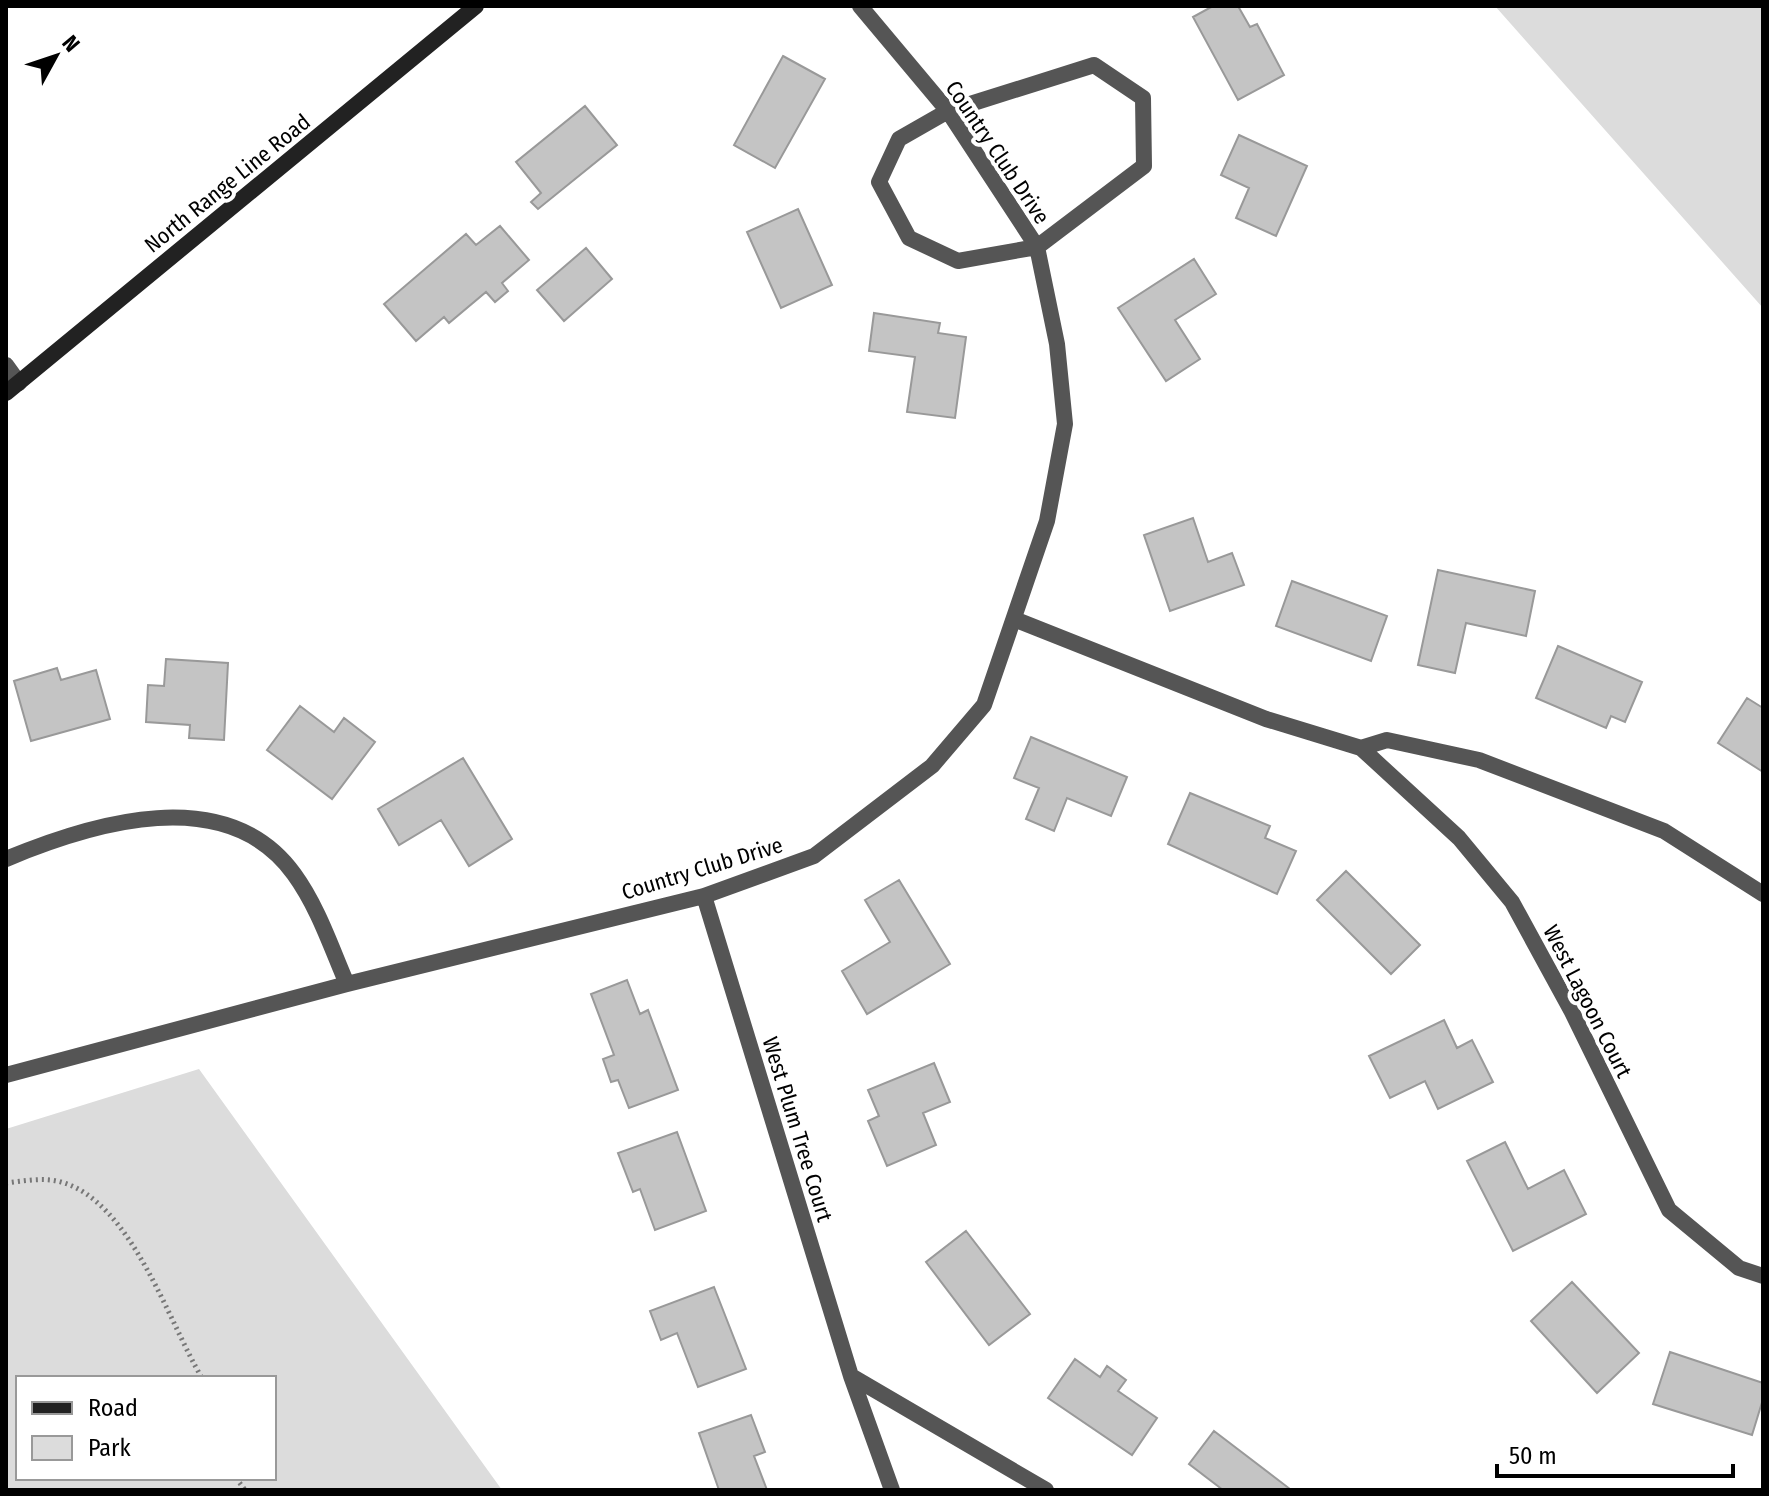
<svg xmlns="http://www.w3.org/2000/svg" width="1769" height="1496" font-family="'Fira Sans Condensed',sans-serif">
	<style>
		.green { fill: #dcdcdc; fill-rule: evenodd }
		.building { fill: #c4c4c4; stroke: #999; stroke-width: 2 }
		.lines { fill: none; stroke-linecap: round; stroke-linejoin: round }
		.path { stroke: #777; stroke-width: 5; stroke-dasharray: 2 4; stroke-linecap: butt }
		.street { stroke: #555; stroke-width: 16 }
		.secondary { stroke: #222; stroke-width: 16 }
		.labels { text-anchor: middle; stroke-width: 8; stroke-linejoin: round; paint-order: stroke }
		.street-label { font-size: 22px; fill: #000; stroke: #fff }
	</style>
	<rect width="100%" height="100%" fill="#fff"/>
	<path class="green" d="M1495,6H1763V308Z
		M199,1069L502,1490H6V1129ZM18,1378H274V1478H18Z"/>
	<path class="building" d="M1213,6H1238L1250,27L1257,24L1284,75L1238,100L1193,17Z
		M783,56L825,79L775,168L734,145Z
		M585,106L617,145L538,209L531,202L541,193L516,162Z
		M1239,135L1307,166L1276,236L1236,218L1249,188L1221,175Z
		M798,209L832,285L781,308L747,232Z
		M500,226L529,260L502,283L508,291L495,302L486,292L449,323L444,317L416,341L384,304L466,234L476,245Z
		M586,248L612,279L564,321L537,290Z
		M1194,259L1216,294L1175,320L1200,359L1166,381L1118,308Z
		M874,313L940,323L938,333L966,337L955,418L907,412L915,357L869,351Z
		M1193,518L1208,562L1232,553L1244,585L1170,611L1144,535Z
		M1438,570L1535,591L1526,636L1466,623L1455,673L1418,665Z
		M1292,581L1387,616L1371,661L1276,626Z
		M1558,646L1642,682L1625,722L1611,716L1606,728L1536,698Z
		M166,659L228,663L224,740L189,738L190,725L146,722L148,685L164,686Z
		M57,668L61,680L96,670L110,719L31,741L14,681Z
		M1747,698L1763,708V772L1718,743Z
		M300,706L334,732L344,718L375,742L332,799L267,750Z
		M1031,737L1127,777L1111,816L1067,798L1054,831L1026,819L1039,788L1014,778Z
		M463,758L512,839L469,866L441,820L399,845L378,809Z
		M1190,793L1270,826L1265,838L1296,851L1277,894L1168,844Z
		M1346,871L1420,945L1391,974L1317,900Z
		M899,880L950,964L867,1014L842,971L890,942L865,900Z
		M627,980L640,1014L648,1010L678,1090L629,1108L618,1080L611,1082L603,1059L614,1055L591,994Z
		M1444,1020L1457,1048L1472,1040L1493,1082L1438,1109L1425,1081L1390,1098L1369,1056Z
		M934,1063L950,1102L923,1113L936,1145L887,1166L868,1121L879,1116L868,1090Z
		M677,1132L706,1211L655,1230L640,1189L633,1192L618,1153Z
		M1505,1142L1528,1189L1564,1170L1586,1214L1513,1251L1467,1161Z
		M966,1231L1030,1314L989,1345L926,1262Z
		M1572,1282L1639,1353L1597,1393L1531,1321Z
		M714,1287L746,1369L698,1387L677,1333L661,1340L650,1311Z
		M1670,1352L1763,1383V1399L1752,1435L1653,1404Z
		M1075,1359L1100,1377L1107,1366L1126,1380L1118,1391L1157,1418L1132,1455L1048,1398Z
		M751,1415L765,1452L754,1456L767,1490H719L699,1433Z
		M1214,1431L1290,1489L1289,1490H1223L1189,1464Z"/>
	<g class="lines">
		<path class="path" d="M6,1183C23,1181 44,1177 61,1182C131,1201 168,1321 202,1378
			M236,1478L245,1490"/>
		<path class="street" d="M1094,65L1143,98L1144,166L1037,247L958,261L909,238L879,182L899,139L948,111Z
			M6,365L19,383
			M1014,619L1266,719L1361,748
			M6,859C92,823 227,781 294,874C318,907 331,947 347,984
			M1763,894L1664,831L1479,760L1387,740L1361,748L1459,838L1512,902L1572,1012L1669,1210L1739,1268L1763,1276
			M704,896L851,1376
			M6,1075L347,984L704,896L814,856L932,766L984,705L1047,521L1065,424L1057,344L1037,247L948,111L860,6
			M892,1490L851,1376L1046,1490"/>
		<path class="secondary" d="M6,393L476,6"/>
	</g>
	<g class="labels">
		<g class="street-label">
			<text transform="translate(998 152) rotate(56)" y="8">Country Club Drive</text>
			<text transform="translate(227 183) rotate(-39)" y="8">North Range Line Road</text>
			<text transform="translate(702 868) rotate(-17)" y="8">Country Club Drive</text>
			<text transform="translate(1588 1001) rotate(63)" y="8">West Lagoon Court</text>
			<text transform="translate(798 1129) rotate(73)" y="8">West Plum Tree Court</text>
		</g>
	</g>
	<rect width="1769" height="1496" fill="none" stroke="#000000" stroke-width="16"/>
	<rect x="16" y="1376" width="260" height="104" fill="#ffffff" stroke="#999999" stroke-width="2"/>
	<rect x="32" y="1402" width="40" height="12" fill="#222222" stroke="#999999" stroke-width="2"/>
	<text x="88" y="1416" font-size="24" fill="#000000">Road</text>
	<rect x="32" y="1436" width="40" height="24" fill="#dcdcdc" stroke="#999999" stroke-width="2"/>
	<text x="88" y="1456" font-size="24" fill="#000000">Park</text>
	<g transform="translate(56 56) rotate(50)" stroke="#ffffff" stroke-width="6" paint-order="stroke">
	<path d="M0-6L14 30L0 20L-14 30Z" fill="#000000"/>
	<text y="-12" font-size="22" font-weight="bold" text-anchor="middle" fill="#000000">N</text>
	</g>
	<path d="M1497 1464v12h236v-12" fill="none" stroke="#000000" stroke-width="4"/>
	<text x="1509" y="1464" font-size="24" fill="#000000" stroke="#ffffff" stroke-width="6" paint-order="stroke">50 m</text>
</svg>
